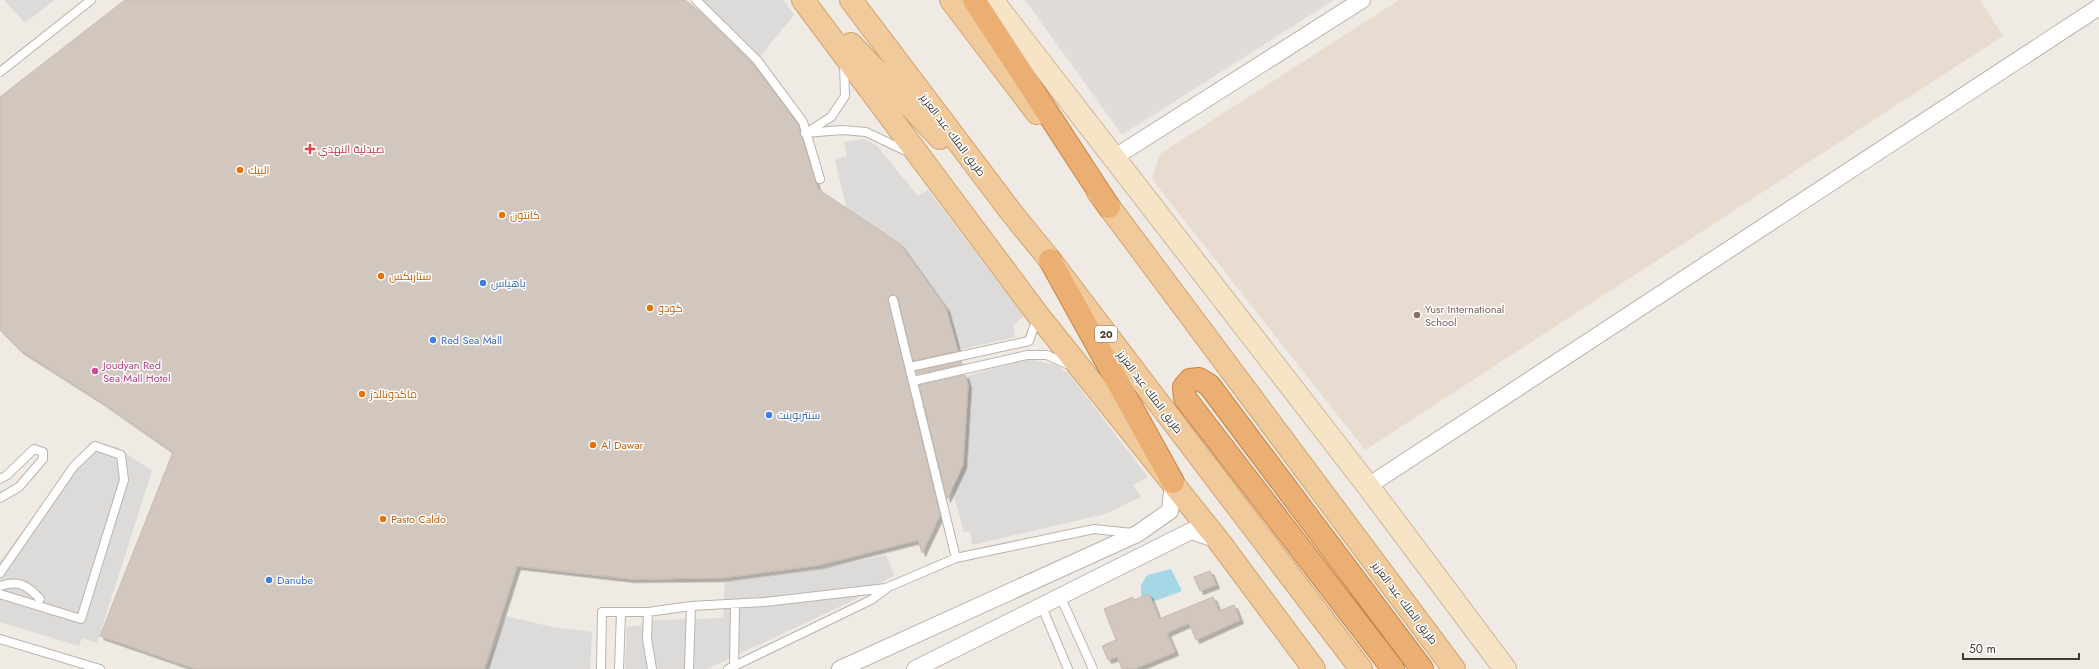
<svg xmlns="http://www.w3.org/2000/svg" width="2099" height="669" font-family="Jost,Cairo,sans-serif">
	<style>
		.industrial { fill: #e1dcd9 }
		.education { fill: #e7dccf }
		.parking { fill: #dddbd9 }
		.water { fill: #a6d7e6 }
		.building { fill: #d2c7be; stroke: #c9baaf; filter: url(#shadow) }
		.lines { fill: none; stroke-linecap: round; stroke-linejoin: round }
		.lane-casing { stroke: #bcb3ab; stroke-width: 10 }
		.street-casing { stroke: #bcb3ab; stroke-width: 18 }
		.secondary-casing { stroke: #cdb79a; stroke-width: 24 }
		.primary-casing { stroke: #d3a46e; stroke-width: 24 }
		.highway-casing { stroke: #c88245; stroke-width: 24 }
		.lane { stroke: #fff; stroke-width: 8 }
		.street { stroke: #fff; stroke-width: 16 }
		.secondary { stroke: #f7e3c6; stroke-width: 22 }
		.primary { stroke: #f1ca9b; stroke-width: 22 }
		.highway { stroke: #ebaf73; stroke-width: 22 }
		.health-dot { fill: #e0444e; stroke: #fff; stroke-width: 1.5 }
		.food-dot { fill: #e8710a; stroke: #fff; stroke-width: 1.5 }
		.shop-dot { fill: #3f7fe0; stroke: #fff; stroke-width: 1.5 }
		.education-dot { fill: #8d6e63; stroke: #fff; stroke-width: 1.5 }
		.hotel-dot { fill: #d1479c; stroke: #fff; stroke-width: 1.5 }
		.labels { text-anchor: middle; stroke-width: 3; stroke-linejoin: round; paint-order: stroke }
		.shield { fill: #fff; stroke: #7a7571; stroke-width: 1 }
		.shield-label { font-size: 10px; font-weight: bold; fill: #413a34 }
		.street-label { font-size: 11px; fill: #413a34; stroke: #fff }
		.health-label { font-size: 11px; fill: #be3a42; stroke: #fff; text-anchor: start }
		.food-label { font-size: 11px; fill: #c56008; stroke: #fff; text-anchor: start }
		.shop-label { font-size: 11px; fill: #366cbe; stroke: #fff; text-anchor: start }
		.education-label { font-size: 11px; fill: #785e54; stroke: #fff; text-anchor: start }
		.hotel-label { font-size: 11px; fill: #b23c85; stroke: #fff; text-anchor: start }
	</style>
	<defs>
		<filter id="shadow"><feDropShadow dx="3.5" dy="3.5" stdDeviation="0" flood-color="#0004"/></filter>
	</defs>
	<rect width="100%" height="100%" fill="#efeae4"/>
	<path class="industrial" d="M1025,0H1334L1122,135Z"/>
	<path class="education" d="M1399,0H1980L2003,36L1365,450L1152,179L1160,154Z"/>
	<path class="parking" d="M4,0H55L25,23Z
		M696,0H783L794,15L757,60Z
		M864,139L877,146L918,196L928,190L1024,316L1013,325L1015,337L927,357L902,299L869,305L835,160L847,156L844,142Z
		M1028,359L1057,365L1069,374L1148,477L1133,485L1141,497L1105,514L972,545L970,532H964L927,399L937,384Z
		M90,442L117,447L152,471L97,643L82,638L79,646L0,622V561Z
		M886,555L894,575L854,600L707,669H625L627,627L641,625L656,620L723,618L725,582L817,570Z
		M506,616L552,627L592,632L590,669H486Z"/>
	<path class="water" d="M1171,569L1182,591L1152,602L1149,594L1141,597V585L1147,575Z"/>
	<path class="building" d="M125,0H685L700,12L753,64L798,124L818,189L900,244L946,308L958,351L913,361L898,298L892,295L888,299L940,515L922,553L918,540L819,565L721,578L631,579L517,566L484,669H196L100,636L173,452L100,401L20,350L0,330V97Z
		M961,361L962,364L917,374L916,371Z
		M965,375L968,385L963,465L947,499L919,385Z
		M1210,571L1216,585L1200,591L1194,577Z
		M1149,594L1159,619L1213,597L1219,611L1234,605L1240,620L1196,640L1189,623L1167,633L1175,652L1134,669H1122L1117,657L1108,660L1102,646L1116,640L1104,609L1133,597L1134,600Z"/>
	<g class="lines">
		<defs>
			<path id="lane" d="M696,0L757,60L803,122L820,179
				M0,72L91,0
				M805,133L842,130L866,132L908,152
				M806,133L831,117L845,96L844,63
				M893,300L956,558
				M910,367L1029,341L1037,318
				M913,381L1027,355H1047L1069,365
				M0,479L7,475L34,449L43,452V459L19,487L0,498
				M0,573L74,466L95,446L121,455L124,480L81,619L0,594
				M0,586C19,580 27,585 40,599
				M1061,598L1093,669
				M1042,607L1068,669
				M648,612L647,639L652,669
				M0,639L100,669
				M734,666L735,604
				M601,669L602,612H648L691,606L765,602L886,588L956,558L1094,529L1132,533
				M619,669L621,613
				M689,669L691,606
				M728,669L871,600L886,589"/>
			<path id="street" d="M1115,157L1362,0
				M1368,486L2099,7
				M840,669L1137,534L1170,511L1173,482
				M915,669L1191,531L1218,540"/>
			<path id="secondary" d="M992,0L1368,486L1505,669"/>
			<path id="primary" d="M803,0L1038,315L1218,540L1314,669
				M851,0L1011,212L1050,260L1361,669
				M951,0L1037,113
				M851,44L940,138
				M1098,192L1454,669"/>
			<path id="highway" d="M974,0L1109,207
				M1050,260L1173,482
				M1393,669L1185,398L1184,387L1190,380L1199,379L1209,385L1422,669"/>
		</defs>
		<use href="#lane" class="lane-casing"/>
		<use href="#street" class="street-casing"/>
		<use href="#secondary" class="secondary-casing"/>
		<use href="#primary" class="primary-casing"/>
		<use href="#highway" class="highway-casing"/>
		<use href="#lane" class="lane"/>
		<use href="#street" class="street"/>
		<use href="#secondary" class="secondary"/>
		<use href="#primary" class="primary"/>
		<use href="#highway" class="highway"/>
	</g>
	<path class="health-dot" d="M308 143h4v4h4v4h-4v4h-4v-4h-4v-4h4z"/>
	<g class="food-dot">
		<circle cx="240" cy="170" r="4"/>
		<circle cx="502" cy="215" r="4"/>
		<circle cx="381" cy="276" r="4"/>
		<circle cx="650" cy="308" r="4"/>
		<circle cx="362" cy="394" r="4"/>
		<circle cx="593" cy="445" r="4"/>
		<circle cx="383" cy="519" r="4"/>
	</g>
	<g class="shop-dot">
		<circle cx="483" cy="283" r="4"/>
		<circle cx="433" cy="340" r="4"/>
		<circle cx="769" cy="415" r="4"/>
		<circle cx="269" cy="580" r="4"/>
	</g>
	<circle class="education-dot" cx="1417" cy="315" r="4"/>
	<circle class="hotel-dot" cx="95" cy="371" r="4"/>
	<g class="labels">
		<rect class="shield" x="1095" y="326" width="22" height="16" rx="3"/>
		<g class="shield-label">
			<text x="1106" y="338">20</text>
		</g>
		<g class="street-label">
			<text transform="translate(953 135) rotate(53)" y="4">طريق الملك عبد العزيز</text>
			<text transform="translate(1150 392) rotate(53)" y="4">طريق الملك عبد العزيز</text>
			<text transform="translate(1405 603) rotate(53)" y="4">طريق الملك عبد العزيز</text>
		</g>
		<g class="health-label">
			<text x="318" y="153">صيدلية النهدي</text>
		</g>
		<g class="food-label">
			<text x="248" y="174">البيك</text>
			<text x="510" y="219">كانتون</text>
			<text x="389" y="280">ستاربكس</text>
			<text x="658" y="312">كودو</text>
			<text x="370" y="398">ماكدونالدز</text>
			<text x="601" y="449">Al Dawar</text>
			<text x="391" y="523">Pasto Caldo</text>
		</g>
		<g class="shop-label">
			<text x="491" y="287">باهياس</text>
			<text x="441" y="344">Red Sea Mall</text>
			<text x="777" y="419">سنتربوينت</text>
			<text x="277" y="584">Danube</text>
		</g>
		<g class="education-label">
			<text x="1425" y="313">Yusr International<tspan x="1425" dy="13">School</tspan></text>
		</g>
		<g class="hotel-label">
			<text x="103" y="369">Joudyan Red<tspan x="103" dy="13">Sea Mall Hotel</tspan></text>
		</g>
	</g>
	<path d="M1963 653v6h116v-6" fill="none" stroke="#413a34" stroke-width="2"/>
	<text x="1969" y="653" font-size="12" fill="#413a34" stroke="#ffffff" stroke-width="3" paint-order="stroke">50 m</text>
</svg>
